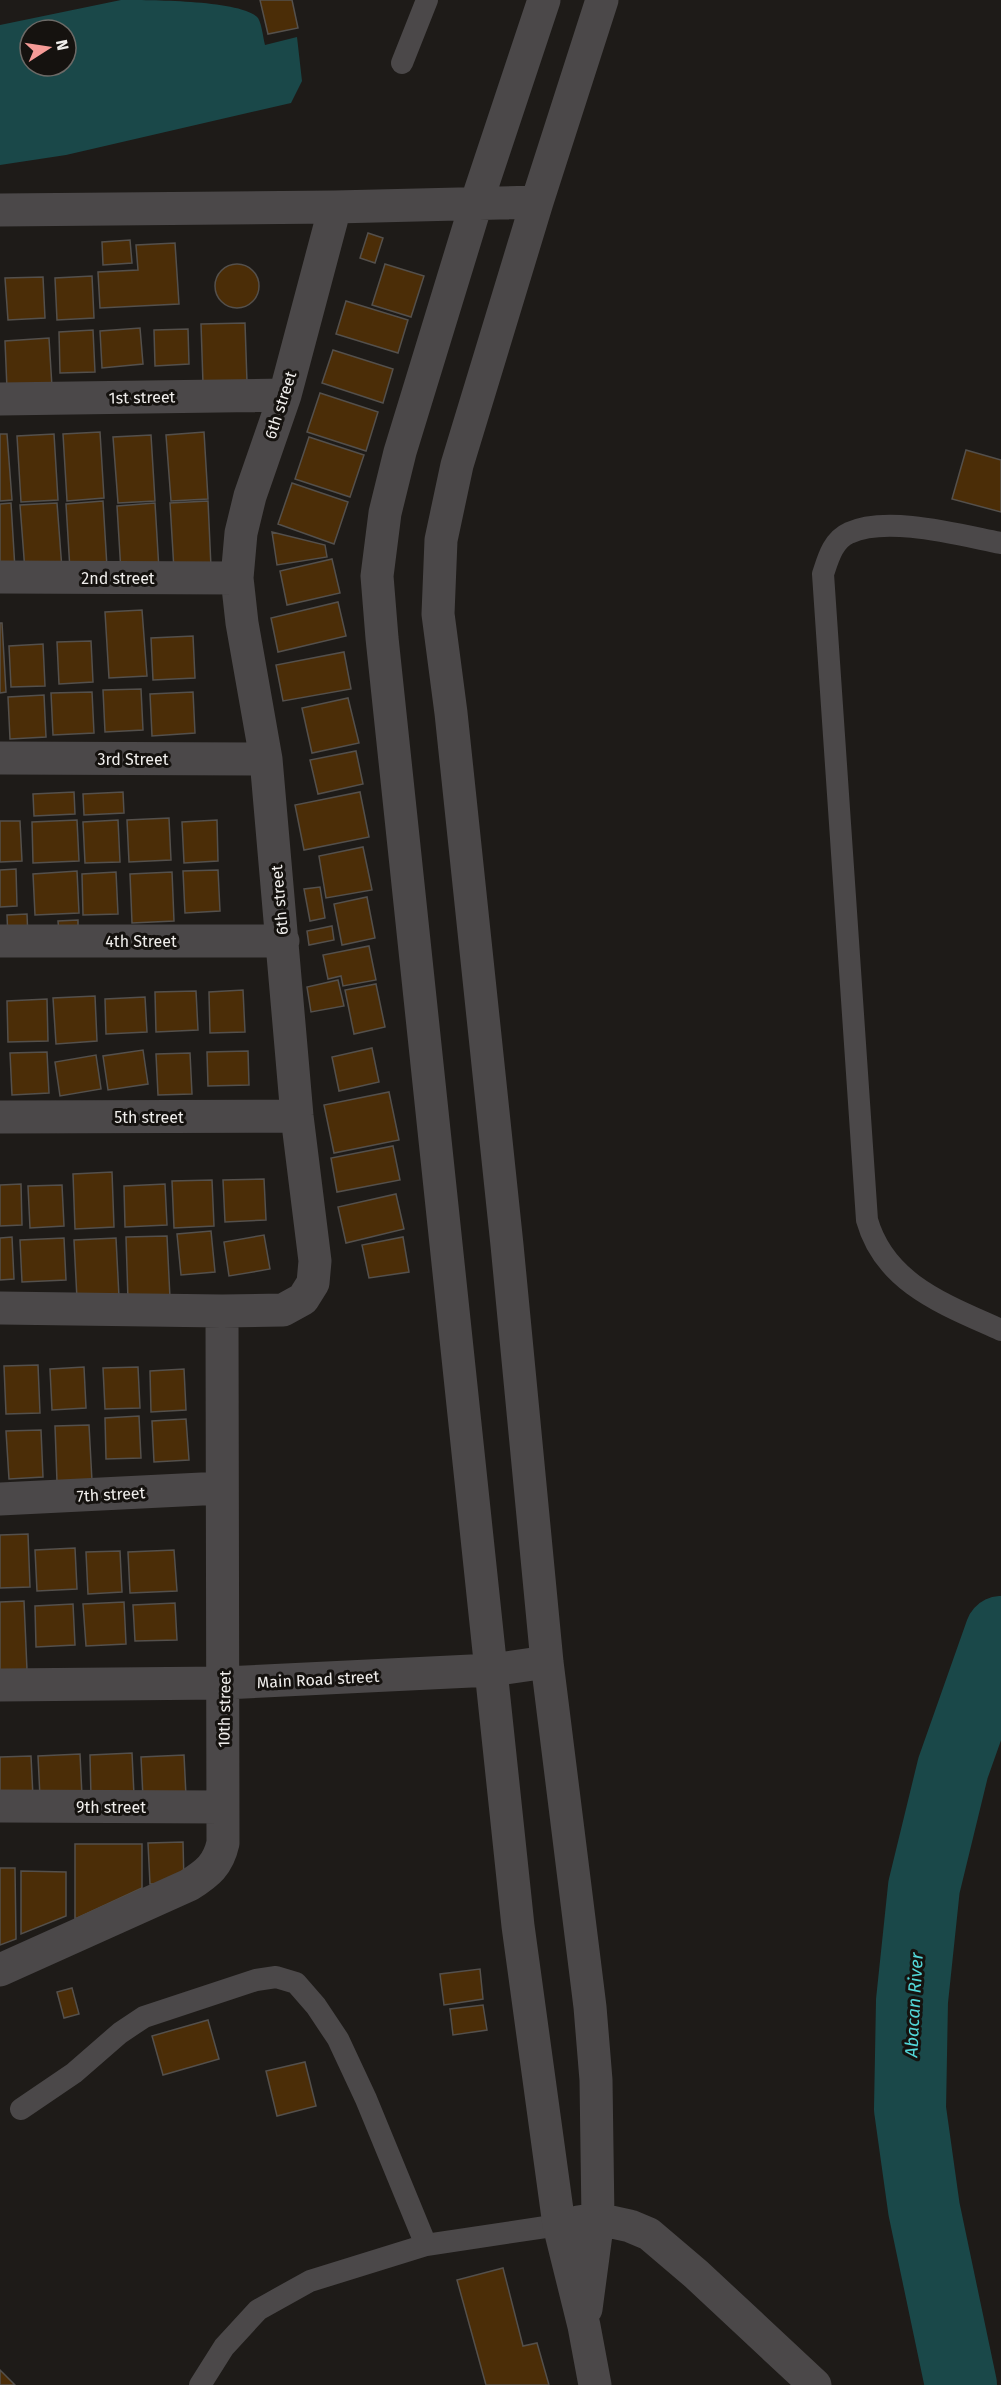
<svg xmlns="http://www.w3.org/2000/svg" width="1001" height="2385" font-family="'Fira Sans',sans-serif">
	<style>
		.water { fill: #1a4849; fill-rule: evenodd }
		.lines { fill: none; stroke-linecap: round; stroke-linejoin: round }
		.river { stroke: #1a4849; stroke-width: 72 }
		.building { fill: #4b2d07; stroke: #54504c; stroke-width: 1.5 }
		.service { stroke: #4b4849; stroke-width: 22 }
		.minor { stroke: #4b4849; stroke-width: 33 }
		.labels { text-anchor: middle; stroke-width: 6; stroke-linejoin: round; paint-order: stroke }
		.street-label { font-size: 16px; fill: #f0eeec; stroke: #15120f }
		.water-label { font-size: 18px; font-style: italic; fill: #53d6d8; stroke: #15120f }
	</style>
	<rect width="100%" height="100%" fill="#1e1b18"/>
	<path class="water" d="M121,0C149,0 243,0 258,18C262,25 263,37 265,45L297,37L302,81L291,103L66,155L0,165V25ZM30,30H66V66H30Z"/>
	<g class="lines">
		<path class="river" d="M961,2385L924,2209L910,2109L912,2001L924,1887L953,1768L1001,1632"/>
	</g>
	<path class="building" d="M260,0H292L298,28L268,34Z
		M368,233L383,238L375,263L360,258Z
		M130,240L132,263L103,265L102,242Z
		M175,243L179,304L100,308L98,272L138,270L136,245Z
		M215 286a22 22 0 1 1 44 0a22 22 0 1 1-44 0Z
		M385,264L424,276L411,317L372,305Z
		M92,276L94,318L57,320L55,278Z
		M43,277L45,318L8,320L5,278Z
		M346,301L408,320L398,353L336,334Z
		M245,323L247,382L203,384L201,324Z
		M140,328L143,364L102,368L100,331Z
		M188,329L189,364L155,366L154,330Z
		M93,330L95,372L60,373L59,332Z
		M49,338L52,387L7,389L5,341Z
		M333,350L393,369L383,403L322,383Z
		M320,393L378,412L366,451L307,432Z
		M100,432L104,498L67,501L63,434Z
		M204,432L208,499L171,501L166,435Z
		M0,434H7L12,500L0,501Z
		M54,434L58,500L21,502L17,436Z
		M151,435L155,501L118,503L113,437Z
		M309,437L364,455L350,497L295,479Z
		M966,450L1001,460V512L952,499Z
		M292,483L348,502L334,544L278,524Z
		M103,501L107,567L70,570L66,504Z
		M208,501L211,567L174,570L170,503Z
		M11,503L15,569L0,570V504Z
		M57,503L62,569L25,571L20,505Z
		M155,503L159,570L121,572L117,506Z
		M272,532L325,545L327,557L277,565Z
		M332,559L340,593L287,605L280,571Z
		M338,602L346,636L278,652L271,618Z
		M142,610L147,676L109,678L105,612Z
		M0,623H2L6,692L0,693Z
		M193,636L195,678L153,680L151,638Z
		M91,641L93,682L59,684L57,642Z
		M43,644L45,686L11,687L9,646Z
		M344,652L351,689L283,701L276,665Z
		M141,689L143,730L105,732L103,690Z
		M92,692L94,733L53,735L51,693Z
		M193,692L195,733L152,736L150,694Z
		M44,695L46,737L10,739L8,697Z
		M348,698L359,743L312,753L302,708Z
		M356,751L363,784L318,794L310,760Z
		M74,792L75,814L34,816L33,794Z
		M123,792L124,813L84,815L83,794Z
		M360,792L369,837L304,850L295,805Z
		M169,818L171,860L129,862L127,820Z
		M77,820L79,861L33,863L32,822Z
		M118,820L120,862L85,863L83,822Z
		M217,820L218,861L184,863L182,822Z
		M0,821H20L22,861L0,862Z
		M363,847L372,890L326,898L319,856Z
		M16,869L17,906L0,907V870Z
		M218,870L220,911L185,913L183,871Z
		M77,871L79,913L35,915L33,874Z
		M116,872L118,914L83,915L82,874Z
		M172,872L174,921L132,923L130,874Z
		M320,887L325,918L310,921L304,889Z
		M367,897L375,938L342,945L334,904Z
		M27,914L28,938L8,939L7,915Z
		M78,920V933L59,934L58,921Z
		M332,926L334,940L309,945L307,931Z
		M369,946L376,980L343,986L341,976L328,979L323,955Z
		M338,980L344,1006L311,1012L307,987Z
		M376,984L385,1027L354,1034L345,990Z
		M243,990L245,1032L210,1033L209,992Z
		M196,991L198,1030L156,1032L155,992Z
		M95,996L97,1041L56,1044L53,998Z
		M145,997L147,1032L106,1034L105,999Z
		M47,999L48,1041L8,1042L7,1001Z
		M372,1048L379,1082L339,1091L332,1057Z
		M143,1050L148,1084L108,1090L103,1056Z
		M248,1051L249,1085L208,1086L207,1052Z
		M47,1052L49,1093L12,1095L10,1053Z
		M190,1053L192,1094L158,1095L156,1054Z
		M96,1055L101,1089L60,1096L55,1062Z
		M389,1092L399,1140L334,1153L324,1105Z
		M393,1146L400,1180L337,1192L331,1158Z
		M112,1172L114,1227L75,1229L73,1174Z
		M264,1179L266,1220L225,1222L223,1180Z
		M212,1180L214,1226L174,1228L172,1181Z
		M21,1184L22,1225L0,1226V1185Z
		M165,1184L167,1225L125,1227L124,1186Z
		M62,1185L64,1226L30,1228L28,1186Z
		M396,1194L404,1229L346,1243L338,1207Z
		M211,1231L215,1272L181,1275L177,1234Z
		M264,1235L270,1269L229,1276L224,1242Z
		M167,1236L170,1298L128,1300L126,1237Z
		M12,1237L14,1279L0,1280V1238Z
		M403,1237L409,1272L369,1278L362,1245Z
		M64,1238L66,1280L22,1282L20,1240Z
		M116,1238L119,1297L77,1299L74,1240Z
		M38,1365L40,1413L6,1414L4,1366Z
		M84,1367L86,1408L52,1410L50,1369Z
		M138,1367L140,1408L105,1409L103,1368Z
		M184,1369L186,1410L151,1412L150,1371Z
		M139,1416L141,1458L106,1459L105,1418Z
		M186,1419L189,1460L154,1462L152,1421Z
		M89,1425L92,1481L57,1482L55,1426Z
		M41,1430L43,1477L9,1479L6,1431Z
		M28,1534L30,1587L0,1588V1535Z
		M75,1548L77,1589L37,1591L35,1550Z
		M174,1550L177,1591L130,1593L128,1552Z
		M120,1551L122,1592L88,1594L86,1552Z
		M24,1601L27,1670L0,1671V1602Z
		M124,1602L126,1644L86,1646L83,1604Z
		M175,1603L177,1640L135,1641L133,1605Z
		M73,1604L75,1645L36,1647L35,1606Z
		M132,1753L134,1795L91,1797L90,1755Z
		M80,1754L82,1796L40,1797L38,1756Z
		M184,1755L186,1796L143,1798L141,1757Z
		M31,1756L33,1797L0,1799V1757Z
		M183,1842L184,1883L150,1884L148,1843Z
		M75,1844H142V1888L75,1919Z
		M0,1868H15L16,1939L0,1945Z
		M21,1871L66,1872V1916L21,1934Z
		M480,1969L483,1999L444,2005L440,1974Z
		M72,1988L79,2014L64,2018L57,1992Z
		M483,2005L487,2030L453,2035L450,2009Z
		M208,2020L219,2059L163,2075L152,2036Z
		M305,2062L316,2106L277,2116L266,2071Z
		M503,2268L523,2346L537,2343L549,2385H486L457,2280Z
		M0,2370L15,2385H0Z"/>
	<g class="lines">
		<path class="service" d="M402,63L427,0
			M1001,543C960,535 887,515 849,533C833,540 828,559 823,574L867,1220C885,1284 946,1305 1001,1330
			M21,2109L74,2073L120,2033L144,2017L256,1980L276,1977L296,1983L316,2006L338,2039L366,2099L426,2245
			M200,2385L224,2347L258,2310L310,2281L426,2245L559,2225"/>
		<path class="minor" d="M544,0L476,204L400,452L385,513L377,576L382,638L518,1926L559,2225L584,2326L595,2385
			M0,210L335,207L537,202
			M0,399L285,395
			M0,577L237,578
			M0,758L266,759
			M0,941H283
			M0,1117L297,1116
			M0,1308L222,1311L283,1310L303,1299L313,1283L315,1261L297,1116L266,759L242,623L237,578L241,533L250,496L285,395L335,207
			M0,1499L222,1488
			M0,1685L224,1683L492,1670L547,1662
			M0,1806L222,1807
			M0,1970L189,1885C208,1873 218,1865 223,1843L222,1311
			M578,2222L598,2219L630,2226L649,2234L696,2274L815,2385
			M586,2309L598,2219L596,2080L590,2007L547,1662L507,1245L451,713L438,614L441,540L457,465L537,202L602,0"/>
	</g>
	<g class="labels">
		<g class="street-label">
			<text transform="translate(142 397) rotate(-1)" y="6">1st street</text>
			<text transform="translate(280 405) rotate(-72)" y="6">6th street</text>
			<text x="118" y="584">2nd street</text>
			<text x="133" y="765">3rd Street</text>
			<text transform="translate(279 900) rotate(-95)" y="6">6th street</text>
			<text x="141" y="947">4th Street</text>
			<text x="149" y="1123">5th street</text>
			<text transform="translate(111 1494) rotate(-3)" y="6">7th street</text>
			<text transform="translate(318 1679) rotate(-3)" y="6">Main Road street</text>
			<text transform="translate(224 1709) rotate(-89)" y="6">10th street</text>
			<text x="111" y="1813">9th street</text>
		</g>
		<g class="water-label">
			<text transform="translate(914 2005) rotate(-87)" y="6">Abacan River</text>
		</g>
	</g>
	<g transform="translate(48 48) rotate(78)"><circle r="28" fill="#15120f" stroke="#6d6a67" stroke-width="1.5"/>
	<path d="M0-4.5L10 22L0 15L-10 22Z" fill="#f59b97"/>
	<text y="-9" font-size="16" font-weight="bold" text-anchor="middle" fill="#f0eeec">N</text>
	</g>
</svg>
